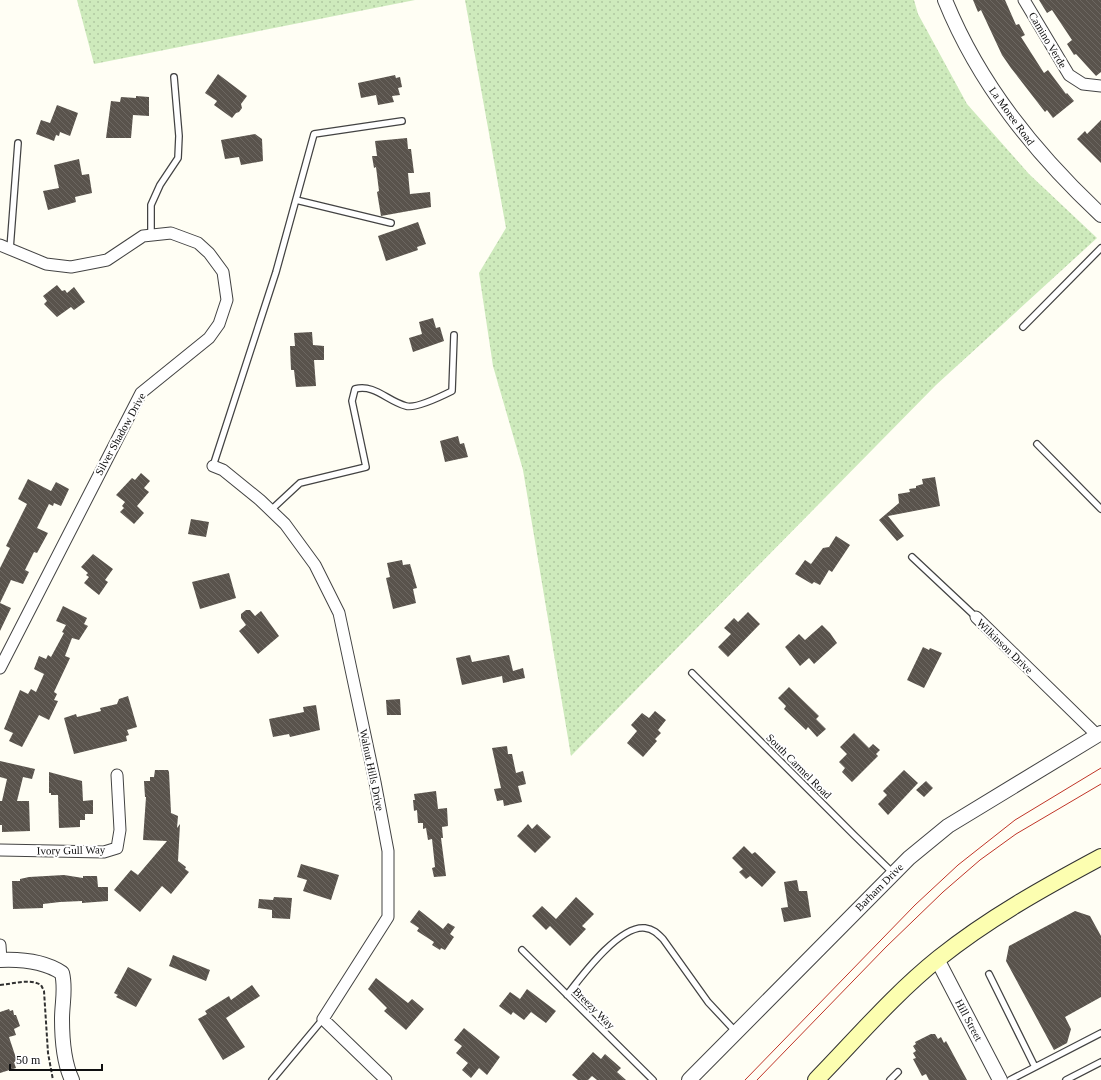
<svg xmlns="http://www.w3.org/2000/svg" width="1101" height="1080" font-family="'Times New Roman',serif">
	<style>
		.grass { fill: url(#grass-dots) }
		.building { fill: url(#building-back-hatch) }
		.lines { fill: none; stroke-linecap: round; stroke-linejoin: round }
		.service-casing { stroke: #434343; stroke-width: 8 }
		.minor-casing { stroke: #434343; stroke-width: 13 }
		.tertiary-casing { stroke: #434343; stroke-width: 16 }
		.secondary-casing { stroke: #323232; stroke-width: 18 }
		.path { stroke: #323232; stroke-width: 2; stroke-dasharray: 4 2; stroke-linecap: butt }
		.service { stroke: #fff; stroke-width: 5.5 }
		.minor { stroke: #fff; stroke-width: 11 }
		.tertiary { stroke: #fff; stroke-width: 14 }
		.secondary { stroke: #fcfeb0; stroke-width: 16 }
		.tram { stroke: #c03528; stroke-width: 1 }
		.labels { text-anchor: middle; stroke-width: 4; stroke-linejoin: round; paint-order: stroke }
		.street-label { font-size: 11px; fill: #101010; stroke: #fff }
	</style>
	<defs>
		<pattern id="grass-dots" width="8" height="8" patternUnits="userSpaceOnUse"><rect width="8" height="8" fill="#ceeabc"/><path d="M2 2h.1M6 6h.1" fill="none" stroke="#b0c8a1" stroke-width="1.8" stroke-linecap="round"/></pattern>
		<pattern id="building-back-hatch" width="6" height="6" patternUnits="userSpaceOnUse"><rect width="6" height="6" fill="#59534c"/><path d="M-1 5l2 2M0 0l6 6M5-1l2 2" fill="none" stroke="#6c6761"/></pattern>
	</defs>
	<rect width="100%" height="100%" fill="#fffef4"/>
	<path class="grass" d="M77,0H415L94,64Z
		M465,0H914L918,14L967,104L1029,174L1097,238L936,385L571,756L523,470L493,366L479,273L506,228Z"/>
	<path class="building" d="M973,0H1005L1016,25L1019,24L1025,35L1021,37L1044,73L1048,70L1066,94L1067,93L1074,101L1053,118L1047,110L1045,112L1011,68L1002,55L981,10L978,12Z
		M1039,0H1101V72L1096,76L1076,54L1074,55L1067,44L1072,40L1052,10L1047,13Z
		M218,74L247,96L241,104L242,108L239,112L236,113L232,118L214,105L217,101L205,93Z
		M395,75L396,78L400,77L402,87L398,88L400,95L392,96L394,102L378,105L376,95L361,98L358,83Z
		M136,96L149,97V116L133,115L131,138H106L111,101L120,102L121,97L136,98Z
		M57,105L78,113L70,136L60,132L59,136L56,135L54,141L36,134L41,120L50,123Z
		M1101,120V163L1077,139L1085,131L1087,134Z
		M255,134L262,139L263,161L241,165L239,157L225,159L221,140Z
		M407,138L408,149H411L414,173H408L410,194L430,192L431,207L381,216L377,192L379,191L376,167L374,168L372,156H377L375,141Z
		M79,159L82,175L89,174L92,193L75,197L76,202L48,210L43,191L59,188L54,165Z
		M418,222L426,244L417,247L418,250L386,261L378,236Z
		M57,285L62,291L65,290L67,293L74,287L85,302L74,310L71,307L57,317L44,304L47,301L43,296Z
		M433,318L436,328L440,327L444,341L413,352L409,338L422,334L419,322Z
		M312,332L313,345L324,346V360H314L316,386L296,387L294,370H291L290,346H295L294,333Z
		M458,436L460,444L464,443L468,457L445,462L440,441Z
		M141,473L150,481L144,488L149,492L137,506L144,513L134,524L120,512L124,508L122,506L125,502L116,495L132,478L135,480Z
		M935,477L940,506L888,516L904,536L897,541L879,520L899,503L898,494L910,492L909,489L916,488V486L923,484L922,479Z
		M28,479L51,491L56,482L69,489L61,506L54,503L53,506L49,504L37,528L48,533L37,553L34,552L25,570L29,572L23,584L11,580L0,603L11,608L0,631V568L10,548L6,546L27,504L18,499Z
		M191,519L209,522L206,537L188,534Z
		M836,536L850,545L832,572L829,570L820,585L814,582L812,584L795,574L805,560L811,564L823,548L829,547Z
		M93,554L113,569L105,580L108,582L99,595L84,583L89,577L86,575L88,573L81,567Z
		M402,560L403,565L410,564L417,588L413,589L416,603L393,609L386,578L390,577L387,563Z
		M229,573L236,598L200,609L192,582Z
		M63,606L87,618L84,624L88,626L79,640L72,638L65,656L70,658L54,692L57,694L54,700L58,701L49,720L39,715L22,747L9,741L13,733L4,729L20,690L28,694L31,689L36,692L44,674L34,669L39,656L46,659L48,655L51,657L64,633L62,632L66,625L56,621Z
		M246,610H250L255,616L261,611L279,636L258,654L239,631L246,625L241,618V614Z
		M748,612L760,624L728,657L718,647L731,634L724,628L734,618L738,622Z
		M822,625L830,633L837,643L814,664L809,658L800,666L785,647L799,634L805,640Z
		M923,647L929,650L930,648L942,653L924,688L907,680Z
		M470,655L472,662L509,655L513,671L523,668L525,678L503,683L502,676L462,685L456,658Z
		M789,687L819,716L816,719L826,729L817,737L808,727L806,730L784,709L786,706L778,698Z
		M128,696L137,727L127,730L129,735L126,736L127,741L74,754L64,718L76,714L77,717L101,711L100,708L117,704L119,699Z
		M400,699L401,715H387L386,700Z
		M316,705L320,730L290,737L289,734L273,737L269,719L304,712L303,707Z
		M655,711L666,720L658,730L661,733L655,739L657,741L643,757L627,743L637,731L631,725L642,713L649,718Z
		M854,733L869,748L873,744L880,750L876,754L878,756L852,782L842,772L845,768L839,762L847,754L840,747Z
		M507,746L508,754H512L516,773L523,771L526,784L518,786L522,802L504,806L503,800L497,801L494,789L501,788L492,748Z
		M0,761L35,769L32,779L23,777L17,801H29L30,831L2,832V825H0V801H2L7,779L0,777Z
		M155,770H168L169,772L171,813L178,816L177,828L180,824L178,861L186,867L185,869L189,872L171,894L162,886L140,912L114,890L131,870L138,875L167,841L143,840L146,797H145L144,781H150V777H154Z
		M904,770L918,783L888,815L878,804L887,795L883,791Z
		M49,772L82,781L83,801L93,800V814H85V820H80V827L59,828L58,795H51V793H49Z
		M926,781L933,788L924,797L916,790Z
		M436,791L438,809L447,808L448,826L442,827L443,838H441L446,876L434,877L432,868L435,867L432,839L428,840L426,828L423,829V823H418L417,810L414,811L413,800H415L414,794Z
		M528,824L532,829L537,824L551,837L535,853L517,836Z
		M744,846L752,854L755,852L776,872L762,887L750,876L746,879L739,872L743,869L732,858Z
		M301,864L339,875L331,900L303,891L307,880L297,877Z
		M64,875L83,878V876H97L98,887H108V901L82,903V901L60,902L43,904V908L13,909L12,881H20V879L29,877Z
		M797,880L799,891H807L811,917L784,922L781,908L788,907L784,882Z
		M274,897L292,898L290,919L272,918V910L258,908L259,899L273,900Z
		M576,897L594,914L582,926L586,929L570,946L550,926L546,930L532,916L542,906L556,919Z
		M419,910L443,929L448,923L455,927L450,934L454,937L445,950L441,948L440,950L432,945L434,942L417,931L419,928L410,922Z
		M1075,911L1090,916L1101,936V997L1065,1017L1071,1029L1067,1043L1054,1050L1006,961L1009,946Z
		M173,955L210,970L206,981L169,966Z
		M128,967L152,979L136,1007L116,997L118,995L114,993Z
		M376,978L408,1003L412,999L424,1009L406,1030L384,1011L387,1008L368,989Z
		M252,985L260,996L226,1018L245,1047L223,1060L198,1019L207,1014L205,1011L229,996L231,1000Z
		M527,989L556,1011L546,1023L531,1012L524,1020L513,1012L511,1015L499,1006L510,992L520,999Z
		M9,1009L10,1011L13,1010L14,1015H16L20,1026L14,1029L16,1035L9,1037L17,1061L14,1062L16,1068L0,1073V1012Z
		M464,1028L500,1057L487,1075L479,1068L471,1078L462,1070L468,1063L456,1053L462,1046L454,1040Z
		M931,1034H935L938,1039L941,1037L944,1043L946,1041L967,1080H929L926,1074L922,1076L913,1059L916,1058L913,1053L916,1051L913,1046L916,1044L915,1042Z
		M593,1052L601,1059L605,1054L621,1068L617,1072L626,1080H597L592,1076L588,1080H578L572,1075Z"/>
	<g class="lines">
		<defs>
			<path id="service" d="M296,200L391,223
				M151,235V205L160,185L178,158L179,136L174,77
				M10,249L18,143
				M1023,327L1101,248
				M1037,444L1101,509
				M213,466L276,272L314,134L402,121
				M271,510L300,483L366,467L352,401L355,389C375,384 387,401 406,406C416,409 442,396 452,391L454,335
				M912,557L976,617
				M692,673L854,835L893,873
				M522,950L653,1080
				M989,974L1035,1067
				M567,995C581,977 619,925 645,928C653,929 657,933 663,939L708,1002L736,1032
				M272,1080L323,1019
				M890,1080L898,1072
				M1010,1080L1101,1033
				M1066,1080L1101,1062"/>
			<path id="minor" d="M1024,0L1069,75L1083,84L1101,86
				M0,245L46,264L71,267L107,260L143,236L171,233L198,243L209,253L223,272L227,300L219,324L209,338L141,393L0,668
				M213,466L223,470L260,500L285,524L315,565L339,613L375,782L388,851V917L323,1019L386,1080
				M976,617L1097,735
				M0,850L104,852L117,848L120,830L117,775
				M0,945L1,960"/>
			<path id="tertiary" d="M945,0C979,84 1035,153 1101,215
				M937,959L1000,1080
				M0,960C22,959 44,961 62,973C66,989 62,1003 62,1019C62,1038 64,1063 72,1080
				M689,1080L909,858L948,826L1101,733"/>
			<path id="secondary" d="M816,1080C856,1039 894,994 939,958C989,918 1045,887 1101,857"/>
		</defs>
		<use href="#service" class="service-casing"/>
		<use href="#minor" class="minor-casing"/>
		<use href="#tertiary" class="tertiary-casing"/>
		<use href="#secondary" class="secondary-casing"/>
		<path class="path" d="M0,985C14,984 28,978 41,985L44,991L48,1053L53,1080"/>
		<use href="#service" class="service"/>
		<use href="#minor" class="minor"/>
		<use href="#tertiary" class="tertiary"/>
		<use href="#secondary" class="secondary"/>
		<path class="tram" d="M745,1080L915,905L958,865L1015,820L1101,768
			M757,1080L886,947L943,892L980,860L1016,834L1101,784"/>
	</g>
	<g class="labels">
		<g class="street-label">
			<text transform="translate(1048 40) rotate(59)" y="4">Camino Verde</text>
			<text transform="translate(1012 116) rotate(54)" y="4">La Moree Road</text>
			<text transform="translate(120 434) rotate(-61)" y="4">Silver Shadow Drive</text>
			<text transform="translate(1005 646) rotate(44)" y="4">Wilkinson Drive</text>
			<text transform="translate(799 766) rotate(45)" y="4">South Carmel Road</text>
			<text transform="translate(372 770) rotate(78)" y="4">Walnut Hills Drive</text>
			<text transform="translate(71 850) rotate(-1)" y="4">Ivory Gull Way</text>
			<text transform="translate(879 887) rotate(-45)" y="4">Barham Drive</text>
			<text transform="translate(594 1008) rotate(45)" y="4">Breezy Way</text>
			<text transform="translate(969 1020) rotate(62)" y="4">Hill Street</text>
		</g>
	</g>
	<path d="M10 1064v6h92v-6" fill="none" stroke="#101010" stroke-width="2"/>
	<text x="16" y="1064" font-size="12" fill="#101010" stroke="#ffffff" stroke-width="3" paint-order="stroke">50 m</text>
</svg>
